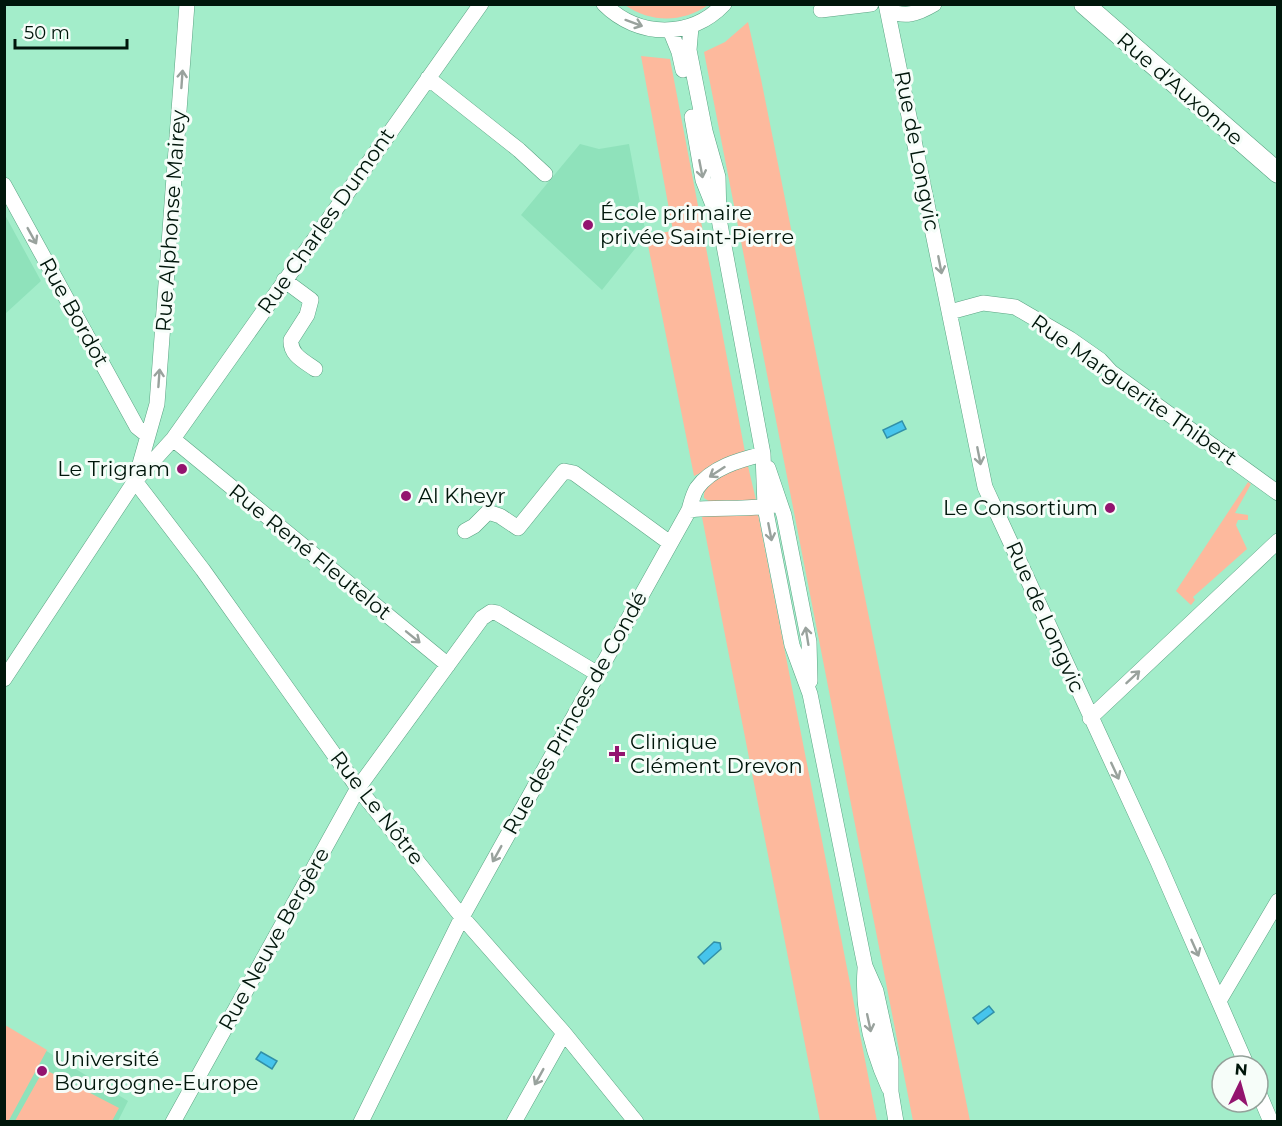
<svg xmlns="http://www.w3.org/2000/svg" width="1282" height="1126" font-family="Montserrat,sans-serif">
	<style>
		.built { fill: #8fe2bb }
		.green { fill: #fdb99d }
		.water { fill: #46c4ec; stroke: #3190a8; stroke-width: 1.5 }
		.lines { fill: none; stroke-linecap: round; stroke-linejoin: round }
		.minor-casing { stroke: #5ba383; stroke-width: 16 }
		.major-casing { stroke: #5ba383; stroke-width: 21 }
		.minor { stroke: #fff; stroke-width: 15 }
		.major { stroke: #fff; stroke-width: 20 }
		.oneway { stroke: #99a29d }
		.poi-dot { fill: #93146f; stroke: #f6fdf9; stroke-width: 2 }
		.labels { text-anchor: middle; stroke-width: 6; stroke-linejoin: round; paint-order: stroke }
		.street-label { font-size: 21px; fill: #00160b; stroke: #f6fdf9 }
		.poi-label { font-size: 21px; fill: #00160b; stroke: #f6fdf9; text-anchor: start }
	</style>
	<rect width="100%" height="100%" fill="#a3edca"/>
	<path class="built" d="M580,144L599,149L629,144L646,235L602,290L521,215Z
		M5,215L41,281L5,314Z
		M4,1025L128,1101L118,1121H5Z"/>
	<path class="green" d="M625,5H708C682,23 651,23 625,5Z
		M748,22L761,79L970,1121H913L704,52L725,42Z
		M641,56L670,59L745,452L694,476L646,235L673,231Z
		M747,462L756,500L710,502L704,498C702,479 733,469 747,462Z
		M1248,482L1251,484L1235,513L1248,515V520H1238L1236,525L1247,549L1193,597L1195,600L1191,605L1176,591Z
		M701,512L758,514L877,1121H820Z
		M5,1025L47,1050L8,1122L4,1121Z
		M44,1069L119,1108L112,1121H15Z"/>
	<path class="water" d="M902,421L906,429L887,438L883,430Z
		M714,942L720,943L721,949L704,964L698,957Z
		M989,1006L994,1012L978,1024L973,1018Z
		M261,1052L277,1061L272,1069L256,1059Z"/>
	<g class="lines">
		<defs>
			<path id="minor" d="M604,4C638,38 691,39 724,4
				M886,4L985,487L1158,862L1247,1066
				M821,10L871,4
				M888,10C905,18 917,14 934,4
				M691,27L689,50L705,131L718,177L719,219L763,454L765,507L792,645L810,694L865,966L876,991L891,1060V1092L896,1122
				M670,30L679,52L683,70
				M428,78L519,150L545,174
				M692,117L703,180L715,210
				M4,185L137,427L147,435
				M284,280L311,300L307,315L291,340C290,355 304,361 315,369
				M950,312L983,303L1015,307L1070,339L1100,360L1111,372L1278,493
				M173,439L448,665
				M768,468L784,515L809,642L810,681
				M136,478L157,404L187,4
				M135,481L203,570L358,788L462,917L564,1033L636,1122
				M689,510C718,507 747,510 775,505
				M465,531L474,526L488,512L500,516L518,528L564,471L574,473L670,543
				M4,679L135,481L173,439L481,4
				M1090,718L1278,541
				M865,969C862,1009 872,1051 889,1088
				M1219,1001L1278,901
				M1258,1091L1271,1122
				M173,1122L358,788L482,618L491,612L497,613L598,674
				M361,1122L462,917L689,510C691,503 693,494 697,488C712,467 740,460 763,454
				M514,1122L564,1033"/>
			<path id="major" d="M1084,4L1278,173"/>
		</defs>
		<use href="#minor" class="minor-casing"/>
		<use href="#major" class="major-casing"/>
		<use href="#minor" class="minor"/>
		<use href="#major" class="major"/>
	</g>
	<defs><path id="oneway-shaft" d="M-6 0H5M1.5-3L5.5 0L1.5 3" fill="none" stroke-width="1.6" stroke-linecap="round" stroke-linejoin="round" transform="scale(1.5)"/></defs>
	<g class="oneway">
		<use href="#oneway-shaft" transform="translate(634 23) rotate(20)"/>
		<use href="#oneway-shaft" transform="translate(182 79) rotate(-86)"/>
		<use href="#oneway-shaft" transform="translate(701 169) rotate(79)"/>
		<use href="#oneway-shaft" transform="translate(32 236) rotate(61)"/>
		<use href="#oneway-shaft" transform="translate(940 265) rotate(79)"/>
		<use href="#oneway-shaft" transform="translate(159 378) rotate(-86)"/>
		<use href="#oneway-shaft" transform="translate(979 456) rotate(79)"/>
		<use href="#oneway-shaft" transform="translate(717 472) rotate(147)"/>
		<use href="#oneway-shaft" transform="translate(770 532) rotate(79)"/>
		<use href="#oneway-shaft" transform="translate(807 636) rotate(-99)"/>
		<use href="#oneway-shaft" transform="translate(413 637) rotate(39)"/>
		<use href="#oneway-shaft" transform="translate(1133 677) rotate(-43)"/>
		<use href="#oneway-shaft" transform="translate(1115 771) rotate(65)"/>
		<use href="#oneway-shaft" transform="translate(497 854) rotate(119)"/>
		<use href="#oneway-shaft" transform="translate(1195 948) rotate(66)"/>
		<use href="#oneway-shaft" transform="translate(869 1023) rotate(78)"/>
		<use href="#oneway-shaft" transform="translate(539 1077) rotate(119)"/>
	</g>
	<g class="poi-dot">
		<circle cx="588" cy="225" r="6"/>
		<circle cx="182" cy="469" r="6"/>
		<circle cx="406" cy="496" r="6"/>
		<circle cx="1110" cy="508" r="6"/>
		<path d="M614 745h6v6h6v6h-6v6h-6v-6h-6v-6h6z"/>
		<circle cx="42" cy="1071" r="6"/>
	</g>
	<g class="labels">
		<g class="street-label">
			<text transform="translate(1180 89) rotate(41)" y="7">Rue d'Auxonne</text>
			<text transform="translate(917 151) rotate(79)" y="7">Rue de Longvic</text>
			<text transform="translate(171 221) rotate(-86)" y="7">Rue Alphonse Mairey</text>
			<text transform="translate(326 221) rotate(-55)" y="7">Rue Charles Dumont</text>
			<text transform="translate(74 312) rotate(61)" y="7">Rue Bordot</text>
			<text transform="translate(1134 390) rotate(35)" y="7">Rue Marguerite Thibert</text>
			<text transform="translate(310 552) rotate(39)" y="7">Rue René Fleutelot</text>
			<text transform="translate(1045 617) rotate(66)" y="7">Rue de Longvic</text>
			<text transform="translate(575 713) rotate(-61)" y="7">Rue des Princes de Condé</text>
			<text transform="translate(377 808) rotate(52)" y="7">Rue Le Nôtre</text>
			<text transform="translate(274 939) rotate(-61)" y="7">Rue Neuve Bergère</text>
		</g>
		<g class="poi-label">
			<text x="600" y="220">École primaire<tspan x="600" dy="24">privée Saint-Pierre</tspan></text>
			<text x="170" y="476" text-anchor="end">Le Trigram</text>
			<text x="418" y="503">Al Kheyr</text>
			<text x="1098" y="515" text-anchor="end">Le Consortium</text>
			<text x="630" y="749">Clinique<tspan x="630" dy="24">Clément Drevon</tspan></text>
			<text x="54" y="1066">Université<tspan x="54" dy="24">Bourgogne-Europe</tspan></text>
		</g>
	</g>
	<rect width="1282" height="1126" fill="none" stroke="#00160b" stroke-width="12"/>
	<g transform="translate(1240 1084) rotate(5)"><circle r="28" fill="#f6fdf9" stroke="#94a19a" stroke-width="1.5"/>
	<path d="M0-4.5L10 22L0 15L-10 22Z" fill="#93146f"/>
	<text y="-9" font-size="16" font-weight="bold" text-anchor="middle" fill="#00160b">N</text>
	</g>
	<path d="M15 39v9h112v-9" fill="none" stroke="#00160b" stroke-width="3"/>
	<text x="24" y="39" font-size="18" fill="#00160b" stroke="#f6fdf9" stroke-width="4.5" paint-order="stroke">50 m</text>
</svg>
